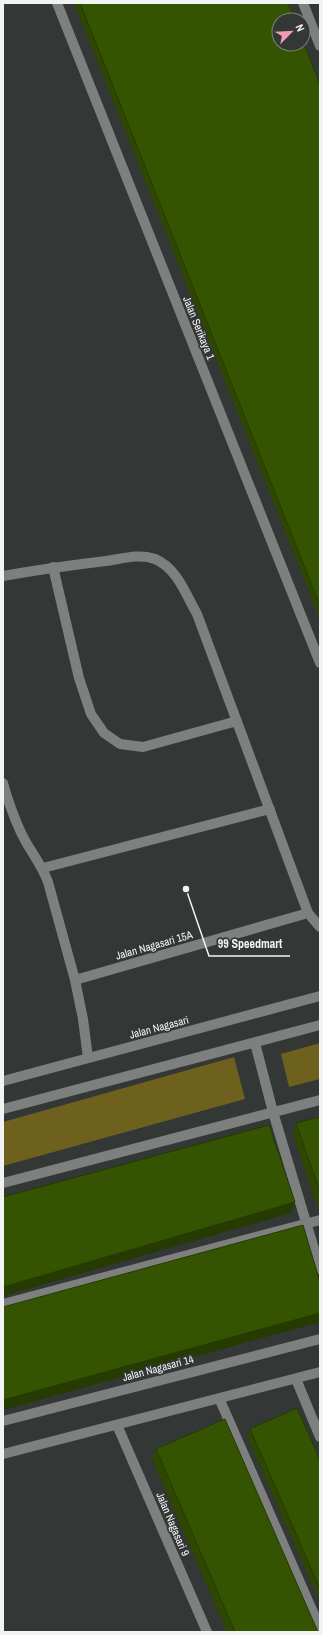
<svg xmlns="http://www.w3.org/2000/svg" width="323" height="1635" font-family="'Archivo Narrow',sans-serif">
	<style>
		.forest { fill: #6e601d }
		.lines { fill: none; stroke-linecap: round; stroke-linejoin: round }
		.minor { stroke: #7e8080; stroke-width: 10 }
		.wall { fill: #2e4801 }
		.shaded-wall { fill: #253b01 }
		.building { fill: #355401; stroke: #253b01 }
		.labels { text-anchor: middle; stroke-width: 3.5; stroke-linejoin: round; paint-order: stroke }
		.street-label { font-size: 11px; fill: #f2f4f3; stroke: #333735 }
		.leader { fill: none; stroke: #f2f4f3; stroke-width: 1.5 }
		.callout-dot { fill: #f2f4f3; stroke: #333735; stroke-width: 1.5 }
		.callout-label { font-size: 12px; text-anchor: middle; font-weight: bold; fill: #f2f4f3; stroke: #333735; stroke-width: 3.5; stroke-linejoin: round; paint-order: stroke }
	</style>
	<rect width="100%" height="100%" fill="#333735"/>
	<path class="forest" d="M320,1043V1079L289,1087L281,1054Z
		M234,1057L245,1099L3,1166V1122Z"/>
	<g class="lines">
		<path class="minor" d="M57,3L320,663
			M303,3L320,46
			M53,567L79,678L91,714L104,733L120,744L143,747L237,721
			M3,576C37,570 72,565 106,561C121,559 140,553 155,559C177,568 186,595 197,614L308,913L320,927
			M3,783C9,804 16,825 27,844C35,857 43,868 48,882L75,980L83,1019L88,1058
			M43,868L270,809
			M75,980L308,913
			M255,1043L273,1112L320,1269
			M3,1081L320,996
			M3,1109L320,1025
			M3,1183L320,1100
			M3,1304L320,1220
			M296,1379L320,1437
			M219,1398L320,1628
			M3,1421L320,1339
			M117,1425L207,1632
			M3,1454L320,1372"/>
	</g>
	<path class="wall" d="M74,3H288L320,85V619Z
		M320,1117V1207L318,1208L293,1134L296,1123Z
		M250,1429L320,1460V1602L247,1436Z
		M156,1449L318,1632H227L152,1459Z"/>
	<path class="shaded-wall" d="M295,1202L291,1213L3,1296V1287Z
		M320,1313V1322L3,1410V1400Z"/>
	<path class="building" d="M80,3H288L295,20H279V44H303V41L320,85V606Z
		M320,1117V1192L296,1123Z
		M269,1125L295,1202L3,1287V1197Z
		M303,1225L320,1282V1313L3,1400V1307Z
		M297,1408L320,1460V1589L250,1429Z
		M225,1419L318,1632H235L156,1449Z"/>
	<g class="labels">
		<g class="street-label">
			<text transform="translate(199 328) rotate(68)" y="4">Jalan Serikaya 1</text>
			<text transform="translate(154 945) rotate(-16)" y="4">Jalan Nagasari 15A</text>
			<text transform="translate(159 1027) rotate(-15)" y="4">Jalan Nagasari</text>
			<text transform="translate(158 1368) rotate(-15)" y="4">Jalan Nagasari 14</text>
			<text transform="translate(173 1524) rotate(67)" y="4">Jalan Nagasari 9</text>
		</g>
	</g>
	<path class="leader" d="M186 889L209 956H290"/>
	<circle class="callout-dot" cx="186" cy="889" r="4"/>
	<g class="callout-label">
		<text x="250" y="948">99 Speedmart</text>
	</g>
	<rect width="323" height="1635" fill="none" stroke="#f2f4f3" stroke-width="8"/>
	<g transform="translate(291 32) rotate(66)"><circle r="19" fill="#333735" stroke="#7f8381"/>
	<path d="M0-3L7 15L0 10L-7 15Z" fill="#f09ab6"/>
	<text y="-6" font-size="11" font-weight="bold" text-anchor="middle" fill="#f2f4f3">N</text>
	</g>
</svg>
